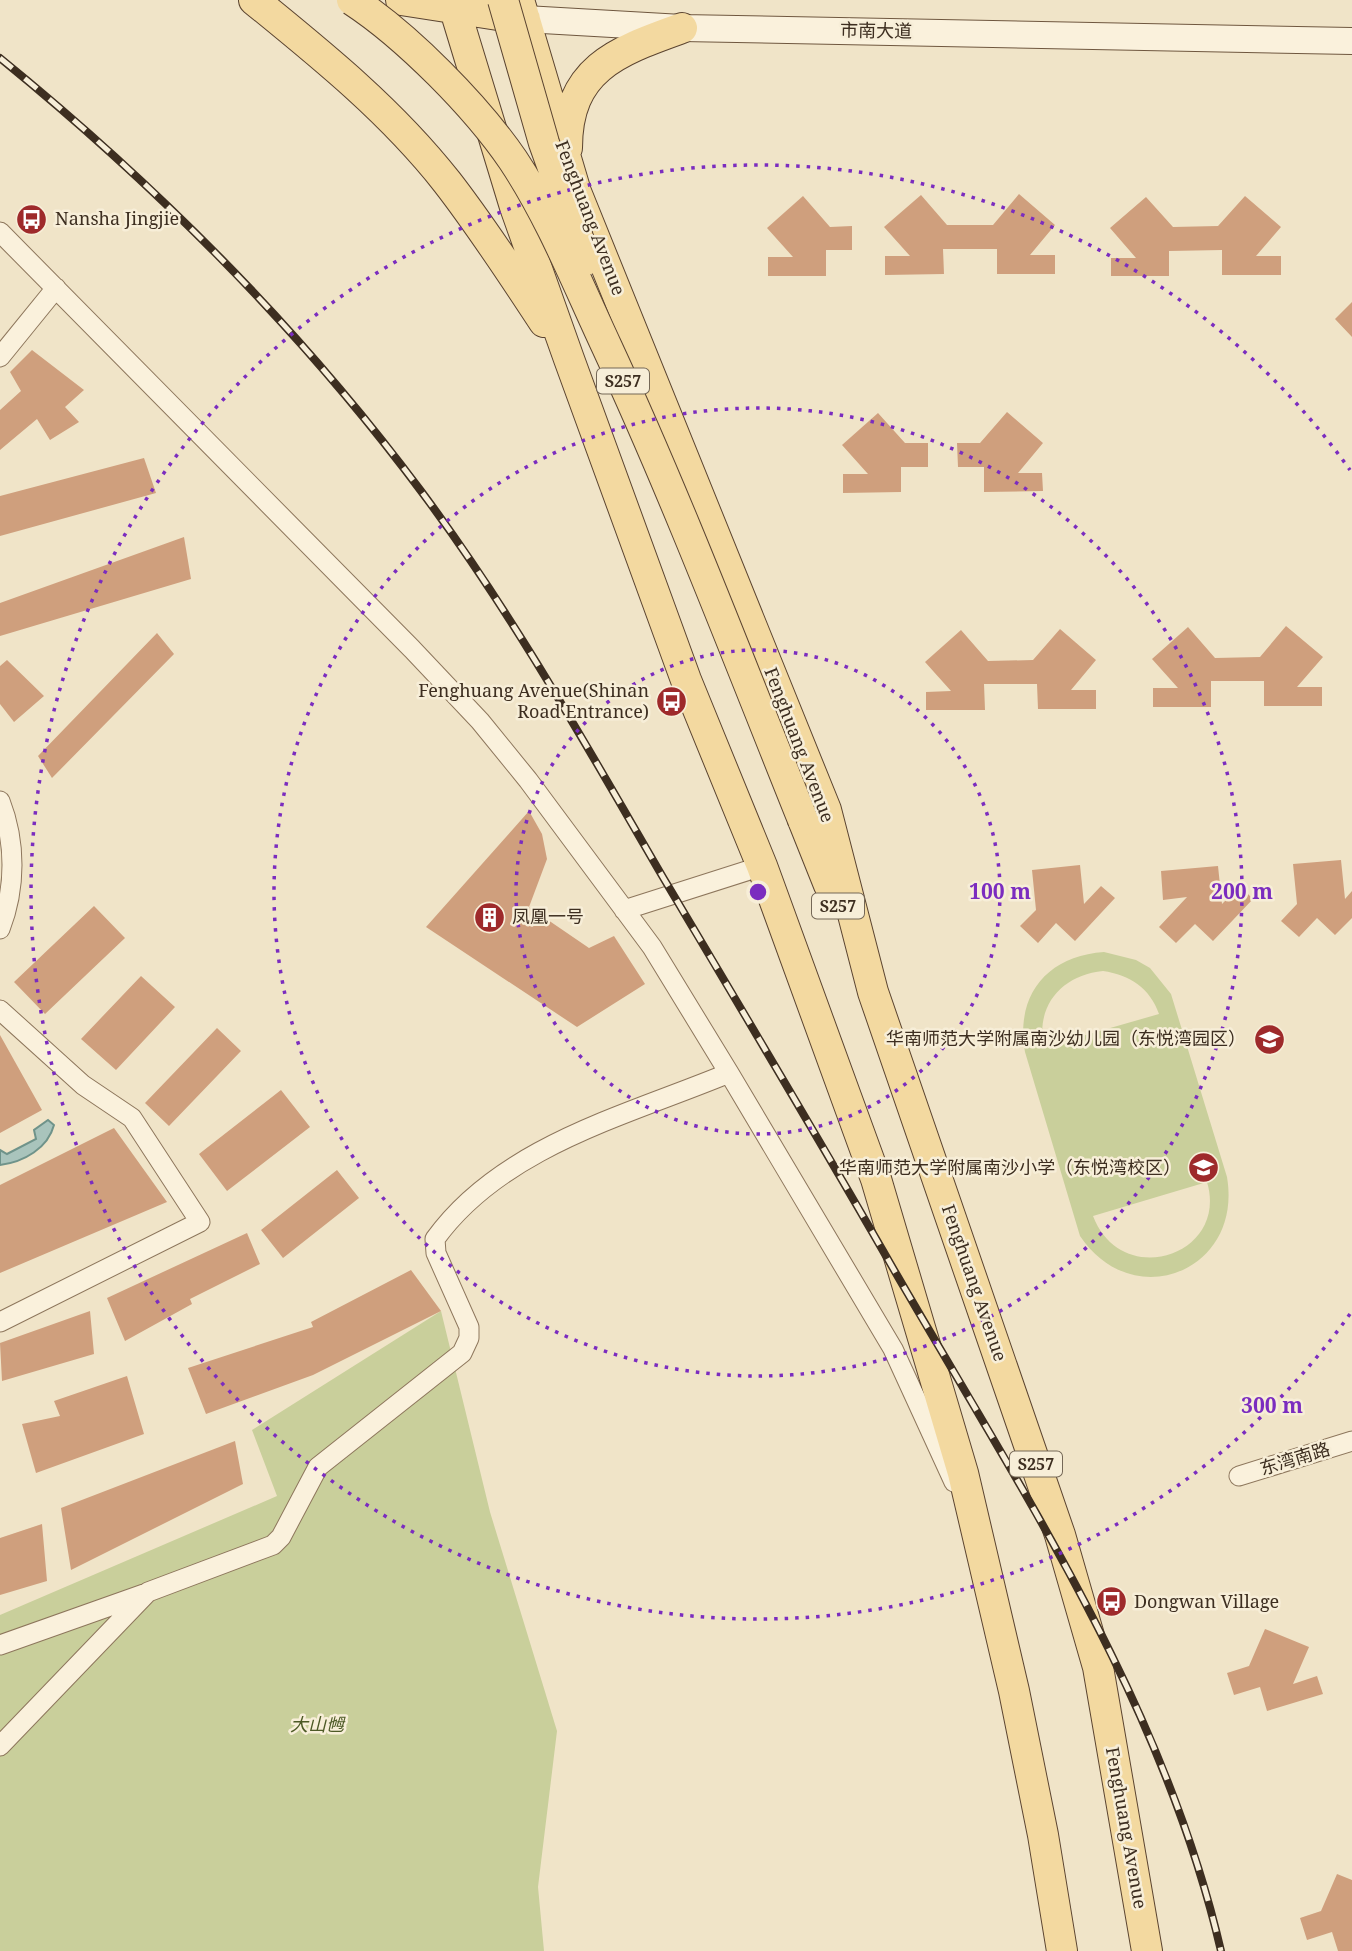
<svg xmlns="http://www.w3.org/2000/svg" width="1352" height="1951" font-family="'Noto Serif','Noto Sans SC',serif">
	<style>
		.green { fill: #c9cf9b; fill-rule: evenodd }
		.water { fill: #a9c4bc; stroke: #6f938a; stroke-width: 2 }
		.building { fill: #cf9f7d }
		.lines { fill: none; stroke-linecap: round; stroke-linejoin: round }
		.street-casing { stroke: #8d765c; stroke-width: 21 }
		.secondary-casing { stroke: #6f573f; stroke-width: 28 }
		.primary-casing { stroke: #5b4430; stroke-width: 32 }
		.street { stroke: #faf1dc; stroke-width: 19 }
		.secondary { stroke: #faf1dc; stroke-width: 26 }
		.primary { stroke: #f3d9a0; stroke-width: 30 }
		.rail-casing { stroke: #3d2e20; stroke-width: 8 }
		.rail { stroke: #f7eed8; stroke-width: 5; stroke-dasharray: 16; stroke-linecap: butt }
		.primary-bridge-casing { stroke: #5b4430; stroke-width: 32; stroke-linecap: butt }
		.primary-bridge { stroke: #f3d9a0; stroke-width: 30 }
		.ring { fill: none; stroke: #7b2cbf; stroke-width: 3.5; stroke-dasharray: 3.5 7 }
		.labels { text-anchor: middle; stroke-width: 5; stroke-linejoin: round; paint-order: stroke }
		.shield { fill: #f7eed8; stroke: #756857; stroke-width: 2 }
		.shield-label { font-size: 16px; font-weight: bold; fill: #3d2e20 }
		.street-label { font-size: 18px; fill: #3d2e20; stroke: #f7eed8 }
		.poi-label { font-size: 18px; fill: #3d2e20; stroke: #f7eed8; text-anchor: start }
		.park-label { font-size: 18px; font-style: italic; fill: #4d5a26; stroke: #f7eed8 }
		.centre { fill: #7b2cbf; stroke: #f7eed8; stroke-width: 3.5 }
		.ring-label { font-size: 21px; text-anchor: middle; font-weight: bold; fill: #7b2cbf; stroke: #f7eed8; stroke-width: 5; stroke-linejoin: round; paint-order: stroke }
	</style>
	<rect width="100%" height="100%" fill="#f0e4c8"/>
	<path class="green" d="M1104,952L1136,960L1150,968L1171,994L1227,1177C1243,1271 1133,1315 1080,1236L1025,1052C1015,995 1047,956 1104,952ZM1103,971C1130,975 1150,988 1159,1014L1044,1047C1035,1006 1062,975 1103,971ZM1207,1182C1229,1255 1122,1291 1093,1216Z
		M441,1311L490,1512L557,1731L538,1887L544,1951H0V1615L277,1496L252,1430Z"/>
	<path class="water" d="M48,1120L54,1125C48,1148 24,1162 0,1165V1150L7,1154L36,1139L34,1130Z"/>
	<path class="building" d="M1019,194L1055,225L1030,255H1055V274H997V249H943L944,274L885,275V256H910L884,227L921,195L947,225H993Z
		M803,196L830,227L852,226V250H826V276H768V257H793L767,228Z
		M1245,196L1281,227L1256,256H1281V275H1222V250L1169,251V276H1111V258H1136L1110,228L1146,197L1173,227L1218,226Z
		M1352,302V337L1335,319Z
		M32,350L84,390L65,407L79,422L50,440L37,419L0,450V410L21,391L10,372Z
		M1007,412L1043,443L1018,473H1042L1043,491L984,492V467H958L957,443H980Z
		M878,413L905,443H928V467H901V492L843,493V474H868L842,445Z
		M144,458L156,493L0,536V496Z
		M184,537L191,579L0,636V603Z
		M1286,626L1323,657L1297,687H1322V706H1264V681H1211V707H1153V688H1178L1152,659L1188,627L1215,658L1260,657Z
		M1060,629L1096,660L1071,690H1096V709H1038L1037,684H984L985,710H926V692L951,691L925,662L961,630L988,661L1033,660Z
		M157,633L174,654L52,778L38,756Z
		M7,660L44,696L14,722L0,704V666Z
		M529,811L542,834L547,859L529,907L589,948L614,936L645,984L577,1027L426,927Z
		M1341,860L1345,899L1352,891V918L1335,935L1317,918L1299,937L1281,921L1297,904L1293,864Z
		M1080,865L1084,904L1101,886L1115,898L1075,941L1056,923L1038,943L1020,926L1036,910L1032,870Z
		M1218,866L1222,904L1240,886L1253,899L1213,941L1195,924L1176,943L1159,927L1187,897L1163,900L1161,871Z
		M94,906L125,938L45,1014L14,982Z
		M141,976L175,1007L116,1070L81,1039Z
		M217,1028L241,1051L169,1126L145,1103Z
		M0,1035L42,1110L0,1133Z
		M281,1090L310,1127L227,1191L199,1154Z
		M114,1128L167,1202L0,1273V1185Z
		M337,1170L359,1198L283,1258L261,1230Z
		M247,1233L260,1264L190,1299L192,1304L125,1341L107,1298Z
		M411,1270L441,1311L313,1375L206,1414L188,1368L313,1327L311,1322Z
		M90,1311L94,1354L2,1381L0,1343Z
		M127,1376L144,1434L36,1473L22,1424L60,1416L54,1401Z
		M235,1441L243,1484L71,1570L61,1508Z
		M42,1524L47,1581L0,1595V1538Z
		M1265,1629L1309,1647L1293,1684L1317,1676L1323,1694L1267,1711L1260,1687L1234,1695L1227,1673L1249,1666Z
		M1337,1874L1352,1880V1951H1338L1332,1932L1307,1940L1300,1918L1321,1911Z"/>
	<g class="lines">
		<defs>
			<path id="street" d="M0,232L412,649L480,721L528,780L652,947L729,1073L893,1349L954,1482
				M0,357L56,288
				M0,801C16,842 16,888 0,929
				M624,910L762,866
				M0,1010L83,1085L132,1118L200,1222L0,1322
				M1239,1476L1352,1441
				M0,1645L144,1594
				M0,1746L148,1592L273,1545L281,1537L318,1467L462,1353L469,1338V1327L436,1253L435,1239C502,1146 628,1115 729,1073"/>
			<path id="secondary" d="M525,19L682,28L1352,41"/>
			<path id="primary" d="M254,0C323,56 392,112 447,182C482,227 513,275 544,322
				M401,0L525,19
				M452,0L515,207L569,359L686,680L762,866L876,1179L963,1473L1014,1691L1043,1835L1062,1951
				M519,0L576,192L826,810L873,992L1060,1535L1098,1667L1147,1951
				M567,148C567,68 618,51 682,28
				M803,820L829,885"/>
		</defs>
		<use href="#street" class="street-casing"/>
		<use href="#secondary" class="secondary-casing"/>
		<use href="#primary" class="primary-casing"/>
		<use href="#street" class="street"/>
		<use href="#secondary" class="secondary"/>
		<use href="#primary" class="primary"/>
		<defs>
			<path id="rail" d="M0,58C156,185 301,330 421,491C513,614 587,747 664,879C740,1007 816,1134 890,1263C1017,1484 1163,1700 1221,1951"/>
		</defs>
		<use href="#rail" class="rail-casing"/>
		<use href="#rail" class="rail"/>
		<defs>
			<path id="primary-bridge" d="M352,0C407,36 476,106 513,160C551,217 577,283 606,345C678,500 739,661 803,820
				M503,0L544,143L586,260"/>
		</defs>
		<use href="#primary-bridge" class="primary-bridge-casing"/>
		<use href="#primary-bridge" class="primary-bridge"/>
	</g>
	<g class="ring">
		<circle cx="758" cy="892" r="242"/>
		<circle cx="758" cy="892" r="484"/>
		<path d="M1350 1314A727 727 0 1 1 1350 470"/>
	</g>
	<defs>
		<symbol id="bus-disc" viewBox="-11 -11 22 22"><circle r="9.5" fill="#9e2a2b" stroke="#f7eed8"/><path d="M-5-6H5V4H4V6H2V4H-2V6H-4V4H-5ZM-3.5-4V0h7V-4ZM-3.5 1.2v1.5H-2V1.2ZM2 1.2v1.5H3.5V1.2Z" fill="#fff"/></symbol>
		<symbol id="building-disc" viewBox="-11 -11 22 22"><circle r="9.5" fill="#9e2a2b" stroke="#f7eed8"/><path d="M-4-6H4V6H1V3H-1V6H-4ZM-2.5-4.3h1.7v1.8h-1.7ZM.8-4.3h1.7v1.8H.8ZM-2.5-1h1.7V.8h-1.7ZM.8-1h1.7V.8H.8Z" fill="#fff"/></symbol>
		<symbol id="school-disc" viewBox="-11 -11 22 22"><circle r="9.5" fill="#9e2a2b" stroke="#f7eed8"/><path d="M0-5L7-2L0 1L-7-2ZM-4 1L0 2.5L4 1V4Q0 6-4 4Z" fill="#fff"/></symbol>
	</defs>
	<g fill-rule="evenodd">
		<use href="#bus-disc" x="14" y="202" width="35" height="35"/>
		<use href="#bus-disc" x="654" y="684" width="35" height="35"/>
		<use href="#building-disc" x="472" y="900" width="35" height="35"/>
		<use href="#school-disc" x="1252" y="1022" width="35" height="35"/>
		<use href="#school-disc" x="1186" y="1150" width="35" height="35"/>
		<use href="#bus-disc" x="1094" y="1584" width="35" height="35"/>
	</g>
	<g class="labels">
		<g class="shield">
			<rect x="597" y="368.5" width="52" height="25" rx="5"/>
			<rect x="812" y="893.5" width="52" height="25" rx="5"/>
			<rect x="1010" y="1451.5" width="52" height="25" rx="5"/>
		</g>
		<g class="shield-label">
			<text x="623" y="387">S257</text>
			<text x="838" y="912">S257</text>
			<text x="1036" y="1470">S257</text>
		</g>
		<g class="street-label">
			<text transform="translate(876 31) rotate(1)" y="6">市南大道</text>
			<text transform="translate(590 218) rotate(69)" y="6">Fenghuang Avenue</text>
			<text transform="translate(799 745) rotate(69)" y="6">Fenghuang Avenue</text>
			<text transform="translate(974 1283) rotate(71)" y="6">Fenghuang Avenue</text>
			<text transform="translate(1295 1459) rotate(-17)" y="6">东湾南路</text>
			<text transform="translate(1126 1828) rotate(80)" y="6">Fenghuang Avenue</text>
		</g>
		<g class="poi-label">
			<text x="55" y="225">Nansha Jingjie</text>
			<text x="649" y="697" text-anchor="end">Fenghuang Avenue(Shinan<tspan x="649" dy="21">Road Entrance)</tspan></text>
			<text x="512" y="923">凤凰一号</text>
			<text x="1246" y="1045" text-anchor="end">华南师范大学附属南沙幼儿园（东悦湾园区）</text>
			<text x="1181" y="1174" text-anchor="end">华南师范大学附属南沙小学（东悦湾校区）</text>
			<text x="1134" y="1608">Dongwan Village</text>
		</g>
		<g class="park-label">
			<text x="317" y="1731">大山乸</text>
		</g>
	</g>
	<circle cx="758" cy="892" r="10" class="centre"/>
	<g class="ring-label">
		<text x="1000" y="899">100 m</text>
		<text x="1242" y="899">200 m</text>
		<text x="1272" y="1413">300 m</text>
	</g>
</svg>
